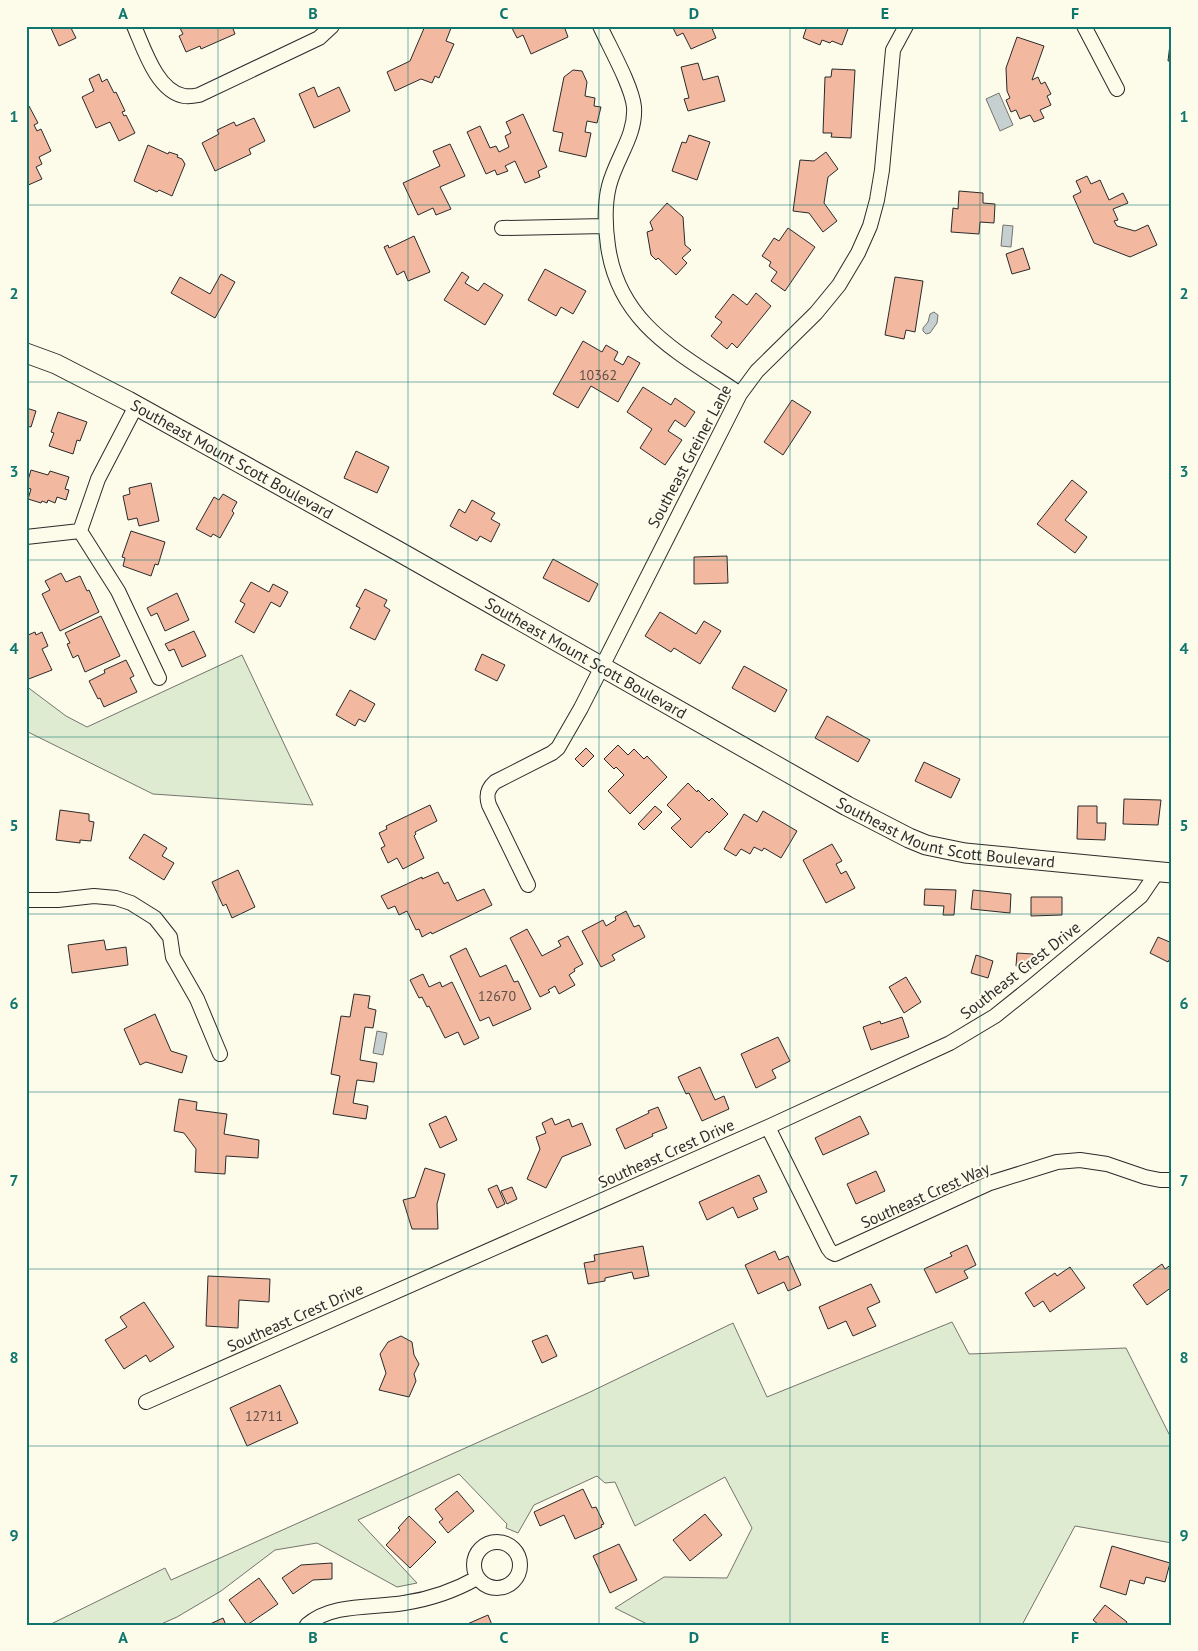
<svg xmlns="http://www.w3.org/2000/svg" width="1198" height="1651" font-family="'PT Sans',sans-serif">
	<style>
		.green { fill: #deebd1; stroke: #74746e }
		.water { fill: #c7d0d0; stroke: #74746e }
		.building { fill: #f2b8a0; stroke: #2b2b2b }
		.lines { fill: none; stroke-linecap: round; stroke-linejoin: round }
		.minor-casing { stroke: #2b2b2b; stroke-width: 16 }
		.secondary-casing { stroke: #2b2b2b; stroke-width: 21 }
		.minor { stroke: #fdfbea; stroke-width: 14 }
		.secondary { stroke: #fdfbea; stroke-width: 19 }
		.grid { fill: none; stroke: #0f766e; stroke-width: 1; stroke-opacity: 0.55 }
		.labels { text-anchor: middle; stroke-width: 4; stroke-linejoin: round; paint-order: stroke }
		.number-label { font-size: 14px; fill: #5d4e48 }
		.street-label { font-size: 16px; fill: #2b2b2b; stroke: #fdfbea }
		.neatline { fill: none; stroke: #0f766e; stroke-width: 2 }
		.grid-label { font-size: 16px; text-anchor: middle; font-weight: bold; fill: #0f766e }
	</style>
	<rect width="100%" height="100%" fill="#fdfbea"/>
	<path class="green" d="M242,655L313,805L153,794L26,731V686L66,716L87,727Z
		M952,1322L969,1354L1126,1348L1172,1440V1543L1075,1526L1022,1625H649L615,1608L664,1577L727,1578L752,1528L725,1477L635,1526L615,1482L605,1483L597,1476L534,1505L518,1533L506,1528L507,1524L459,1474L358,1520L417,1583L397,1587L317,1543L275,1550L221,1591L177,1617L159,1625H49L165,1568L171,1580L588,1393L733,1323L767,1397Z"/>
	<path class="water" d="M999,93L1013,125L1000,131L986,99Z
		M1003,225L1013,226L1011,247L1001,246Z
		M934,312L938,315L937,323L930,333L926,334L923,331V328L928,322L930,314Z
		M377,1031L387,1033L383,1055L373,1053Z"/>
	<path class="building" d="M50,26H70L76,38L59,46Z
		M179,26H232L235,34L201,49L200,46L186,52L179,36L183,34Z
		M425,26H447L451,28L446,41L454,44L439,78L435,76L432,83L421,79L395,91L387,72L410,61Z
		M511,26H564L568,37L531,54L523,35L517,38Z
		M672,26H711L716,38L691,49L683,33L677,36Z
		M807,26H849L842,45L832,41L830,43L822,40L820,45L803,38Z
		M1172,27V61H1168Z
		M1017,37L1044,46L1032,80L1038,77L1041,84L1045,82L1051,94L1047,96L1051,105L1040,110L1044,118L1034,122L1030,115L1020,119L1016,110L1011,112L1006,100L1010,98L1007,91L1006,68Z
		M698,63L703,80L718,76L725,101L688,111L684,99L689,98L681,67Z
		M832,69L855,70L851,138L831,137L832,133H823L825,77H831Z
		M573,70L582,71L587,82L585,96L595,98L594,106L601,107L597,123L587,121L585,132L591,133L586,157L559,151L563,133L553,131L564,77Z
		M99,74L102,82L107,79L114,93L116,92L125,111L122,112L124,116L126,115L135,133L119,141L110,122L96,128L82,97L94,91L89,79Z
		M314,87L318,97L339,87L350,111L314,128L299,94Z
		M29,106L38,123L34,125L37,131L41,129L51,151L39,157L42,164L36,167L42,179L26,186V107Z
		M523,114L547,167L538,171L540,177L525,183L515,161L505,166L508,171L497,175L495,170L486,174L467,132L480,126L490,148L496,146L499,152L509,147L505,136L511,133L506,122Z
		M254,118L265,141L249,149L251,154L215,171L202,143L219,134L217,130L234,122L236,126Z
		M689,135L710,142L697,180L672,171L682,142L686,143Z
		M450,144L465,176L440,187L451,209L436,215L433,208L418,215L403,183L440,166L433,151Z
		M148,145L168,154L169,152L178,155L177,157L182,159L185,164L172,196L159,190L157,192L134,181Z
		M826,152L838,169L828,177L824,203L837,221L823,232L809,213L793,211L800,160L814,161Z
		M1087,176L1091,184L1100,180L1109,200L1123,193L1128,203L1113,209L1118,220L1114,221L1117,226L1135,231L1148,225L1157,245L1130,257L1094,243L1073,196L1081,192L1076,181Z
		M959,191L983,193V203L995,204L994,223L980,222L979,234L951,232L953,208L958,209Z
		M667,203L683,217L685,245L691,250L682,258L687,263L676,275L658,258L656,260L651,255L647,232L653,230L650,222Z
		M788,228L815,247L785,291L771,281L777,272L769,266L771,262L762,256L774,238L779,241Z
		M414,236L430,272L408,281L404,271L397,275L384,247L388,245L389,248Z
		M1023,248L1030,269L1012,274L1006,254Z
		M545,269L586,291L573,314L561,307L556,316L528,300Z
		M462,272L469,277L465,283L478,291L484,283L503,295L485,325L444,300Z
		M221,274L235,282L215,318L171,293L180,277L210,294Z
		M895,277L923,281L915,332L906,330L904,339L885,335Z
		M756,293L771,306L737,348L732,343L727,349L711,336L722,322L715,317L733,294L747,305Z
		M583,341L602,352L606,345L618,352L614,360L623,365L628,356L640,363L618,402L591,386L578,408L553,394Z
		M643,387L671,405L675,398L695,412L685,427L675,420L668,431L682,440L665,465L640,448L652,429L627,412Z
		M792,400L811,412L783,455L764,442Z
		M26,408L36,411L31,427L26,426Z
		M58,412L87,422L80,441L77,440L73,454L49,446L54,433L51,432Z
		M356,451L389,467L377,493L344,478Z
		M31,470L48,475L50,471L69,477L65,489L69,490L66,500L57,497L55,503L48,500L47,503L42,501L41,503L28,499L31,489L26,487Z
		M1072,480L1087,492L1065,520L1087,537L1075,553L1037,524Z
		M151,483L159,521L139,526L137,518L128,520L123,496L130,494L129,488Z
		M223,494L237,502L232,511L234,513L220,538L213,534L211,537L196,529L214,497L219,500Z
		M472,500L495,513L491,519L500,524L491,542L480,536L477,541L450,526L459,509L465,513Z
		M131,531L165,542L158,565L155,564L151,576L123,566L125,558L122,557Z
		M727,556L728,583L694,584V557Z
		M553,559L598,584L589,602L543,578Z
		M61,573L66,582L80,576L87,591L89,590L99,612L60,631L42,594L50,590L45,581Z
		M251,582L269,592L273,584L288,592L280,607L271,602L254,633L235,622L245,604L240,601Z
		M365,589L387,600L384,606L390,610L375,640L350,628L360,608L356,606Z
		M177,593L189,620L165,631L157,613L151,616L147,608Z
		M660,612L696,634L704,621L721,631L700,664L674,648L671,652L645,636Z
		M101,616L120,656L85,672L78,655L73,658L67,644L70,643L65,633Z
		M194,631L206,656L182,667L174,649L169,651L165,644Z
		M35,632L36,635L42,632L48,646L42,649L52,670L26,680V636Z
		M482,654L505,665L497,681L475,670Z
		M126,660L134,676L130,678L137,692L104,707L100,698L98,699L89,681L105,673L104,670Z
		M744,666L787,690L775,712L732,688Z
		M350,690L375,704L365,722L359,719L355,726L336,715Z
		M827,716L870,740L858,762L815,738Z
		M618,745L628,755L634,749L644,759L647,756L667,777L630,814L608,791L624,775L616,767L614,769L604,759Z
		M586,748L594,756L583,767L575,759Z
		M924,762L960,779L951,798L915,781Z
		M688,783L697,792L698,790L709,801L712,798L728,814L709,833L707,831L691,848L671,828L681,819L667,805Z
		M1124,799L1161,800L1158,825L1123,824Z
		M430,805L437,821L415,832L416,834L414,836L424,858L403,869L397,858L388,863L381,848L385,846L379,833L387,829L386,826Z
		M655,806L662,812L644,830L638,824Z
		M1078,806H1097V823H1106L1105,840L1077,839Z
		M60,810L89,814V821L94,822L91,841L80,840V843L56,840Z
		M763,811L797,831L781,858L764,848L762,851L754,847L750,854L741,849L736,856L724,849L744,814L757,822Z
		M144,834L167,848L162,856L174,863L164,880L129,858Z
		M832,844L842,861L836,864L841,874L846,871L855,888L826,903L803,860Z
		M238,870L255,907L232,918L226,904L223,906L212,882Z
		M438,872L444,884L448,882L457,901L484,889L492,905L432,934L431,932L422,937L419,929L416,930L407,911L399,915L395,906L388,909L381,896L422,877V879Z
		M925,889L956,890L954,915H943L944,906L924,905Z
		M973,890L1011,894L1010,913L971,909Z
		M1031,897H1062V915L1031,916Z
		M626,911L634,927L639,925L645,937L612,955L615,960L601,967L582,931L603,920L606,926L616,920L615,917Z
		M527,929L542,956L561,946L558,941L568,936L583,964L574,969L575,971L569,975L575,985L559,994L555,986L548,990L550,992L540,997L510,938Z
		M1158,937L1172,943V955L1168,962L1150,953Z
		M104,940L106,950L126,947L128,965L72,973L68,945Z
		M466,948L480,977L506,965L514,982L518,981L531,1009L493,1026L489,1017L480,1021L450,956Z
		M1017,953L1033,954V967L1016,966Z
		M976,955L993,961L988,978L971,973Z
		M423,974L429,987L440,982L442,987L452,982L479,1038L464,1045L458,1032L445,1038L429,1006L427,1007L422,997L419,998L410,980Z
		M906,977L921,1002L904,1013L889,987Z
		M354,994L370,996L368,1008L376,1010L373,1028L365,1027L360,1060L377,1063L374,1082L357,1080L353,1103L368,1106L366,1119L333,1114L340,1076L331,1074L341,1016L350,1017Z
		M155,1014L171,1051L187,1056L182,1073L146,1062L140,1065L124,1029Z
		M902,1017L909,1037L871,1050L863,1027L880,1021L881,1024Z
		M778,1037L790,1061L772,1070L776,1078L756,1088L741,1054Z
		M700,1067L715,1100L724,1096L729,1109L702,1121L689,1093L686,1094L678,1077Z
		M179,1099L197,1102L196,1110L227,1114L224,1134L259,1140L258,1158L226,1156L225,1174L195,1172L196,1149L184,1133L174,1131Z
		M658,1107L667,1128L652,1134L653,1136L625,1149L616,1129L649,1113L648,1111Z
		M446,1116L457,1140L440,1148L429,1124Z
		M860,1116L869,1134L823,1155L815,1138Z
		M552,1118L555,1125L569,1119L572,1127L582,1123L591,1145L562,1157L546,1188L527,1179L540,1149L536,1137L546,1133L542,1123Z
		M425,1168L445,1174L437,1204L438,1229H412L403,1200L415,1197Z
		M876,1171L885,1191L856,1204L847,1184Z
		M759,1175L767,1192L753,1198L758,1209L738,1218L733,1207L707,1220L699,1202Z
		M497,1185L505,1204L497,1208L488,1189Z
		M512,1187L517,1199L507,1204L501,1191Z
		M967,1245L976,1265L964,1271L968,1278L936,1293L924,1269L952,1256L950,1253Z
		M643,1246L649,1276L634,1279L632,1272L605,1278V1281L588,1284L584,1263L595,1261L594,1255Z
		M775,1251L779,1260L788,1256L801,1285L788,1291L784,1282L758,1294L745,1265Z
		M1162,1264L1165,1269L1172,1264V1287L1147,1305L1133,1285Z
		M1070,1267L1085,1288L1050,1312L1043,1301L1034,1307L1025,1293L1055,1273L1057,1276Z
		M208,1276L270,1279L269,1302L239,1300L238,1328L206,1326Z
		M871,1284L880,1302L867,1308L876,1326L853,1336L846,1321L828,1329L819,1307Z
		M144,1302L174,1347L150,1362L146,1355L124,1369L105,1340L127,1327L120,1317Z
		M547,1335L557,1356L542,1363L532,1341Z
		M401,1336L412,1342L414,1355L419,1364L414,1374L416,1381L409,1397L379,1390L386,1373L380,1354L388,1342Z
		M280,1385L298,1423L247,1446L230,1408Z
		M583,1489L592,1508L596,1507L604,1524L601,1525L602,1527L575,1539L564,1515L540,1526L534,1512Z
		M457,1491L474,1511L448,1533L439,1522L443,1519L435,1509Z
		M705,1514L722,1535L690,1561L673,1540Z
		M409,1516L436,1542L410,1568L386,1545L400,1530L398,1528Z
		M619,1544L637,1580L610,1593L593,1556Z
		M1112,1546L1170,1563L1165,1582L1146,1577L1144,1584L1130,1580L1126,1595L1100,1587Z
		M332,1563V1579L313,1580L293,1594L282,1578L301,1565Z
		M259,1578L278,1604L247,1625L229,1600Z
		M1105,1605L1127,1622L1125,1625H1099L1093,1620Z
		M488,1615L492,1625H465Z
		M223,1618L226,1625H208Z"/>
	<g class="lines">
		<defs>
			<path id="minor" d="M134,26C144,49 157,91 184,96C189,97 194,96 199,95L319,38L332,26
				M600,26C609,46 632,86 634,107C636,136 616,158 609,186C604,206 605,225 608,246C619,325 680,353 740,394
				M1084,26L1117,89
				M502,228L605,226
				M80,531L118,591L159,678
				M26,537L80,531L98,479L136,406
				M528,885L489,805C486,796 487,789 495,782L552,753L558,748L581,708L740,394L757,371L816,313L839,285L858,253L870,226L877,200L882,170L893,50L906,26
				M26,900H58L94,896L116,898L131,903L155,918L170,937L173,957L197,999L220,1054
				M768,1127L828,1248L831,1252L835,1254L990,1183L1057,1162L1080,1160L1107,1164L1145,1177L1160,1180H1172
				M146,1402L768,1127L950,1043L995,1016L1035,984L1141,896L1158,871
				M474 1565a23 23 0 1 1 46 0a23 23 0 1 1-46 0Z
				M307,1625C331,1603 374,1608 404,1603C431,1599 454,1591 477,1578"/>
			<g id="secondary">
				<path id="s1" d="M26,353L56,364L128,401L398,551L847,806L909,838L926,845L965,853L1172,873"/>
			</g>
		</defs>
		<use href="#minor" class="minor-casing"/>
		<use href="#secondary" class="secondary-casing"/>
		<use href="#minor" class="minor"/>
		<use href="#secondary" class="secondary"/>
	</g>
	<path class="grid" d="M218,26V1625M408,26V1625M599,26V1625M790,26V1625M980,26V1625M26,205H1172M26,382H1172M26,560H1172M26,737H1172M26,914H1172M26,1092H1172M26,1269H1172M26,1446H1172"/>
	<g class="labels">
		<g class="number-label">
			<text x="598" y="380">10362</text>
			<text x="497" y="1001">12670</text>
			<text x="264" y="1421">12711</text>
		</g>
		<g class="street-label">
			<text transform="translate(689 456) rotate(-62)" y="6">Southeast Greiner Lane</text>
			<text dy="6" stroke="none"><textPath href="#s1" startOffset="232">Southeast Mount Scott Boulevard</textPath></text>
			<text dy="6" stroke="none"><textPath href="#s1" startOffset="638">Southeast Mount Scott Boulevard</textPath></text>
			<text dy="6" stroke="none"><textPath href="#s1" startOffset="1042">Southeast Mount Scott Boulevard</textPath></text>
			<text transform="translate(1020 970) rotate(-38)" y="6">Southeast Crest Drive</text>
			<text transform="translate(666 1153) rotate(-24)" y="6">Southeast Crest Drive</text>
			<text transform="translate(925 1195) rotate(-24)" y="6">Southeast Crest Way</text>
			<text transform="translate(295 1317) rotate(-24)" y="6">Southeast Crest Drive</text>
		</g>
	</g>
	<rect width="1198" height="1651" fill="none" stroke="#fdfbea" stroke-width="55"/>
	<rect x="28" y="28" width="1142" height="1596" class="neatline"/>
	<g class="grid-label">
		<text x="123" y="19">A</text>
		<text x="313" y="19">B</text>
		<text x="504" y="19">C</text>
		<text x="694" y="19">D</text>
		<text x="885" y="19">E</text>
		<text x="1075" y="19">F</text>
		<text x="14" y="122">1</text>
		<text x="1184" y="122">1</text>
		<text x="14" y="299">2</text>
		<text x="1184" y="299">2</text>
		<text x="14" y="477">3</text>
		<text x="1184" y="477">3</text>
		<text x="14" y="654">4</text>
		<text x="1184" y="654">4</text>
		<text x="14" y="831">5</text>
		<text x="1184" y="831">5</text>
		<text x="14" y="1009">6</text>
		<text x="1184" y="1009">6</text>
		<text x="14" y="1186">7</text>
		<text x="1184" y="1186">7</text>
		<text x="14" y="1363">8</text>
		<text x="1184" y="1363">8</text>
		<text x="14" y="1541">9</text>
		<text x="1184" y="1541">9</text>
		<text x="123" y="1643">A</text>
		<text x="313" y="1643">B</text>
		<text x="504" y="1643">C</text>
		<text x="694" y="1643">D</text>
		<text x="885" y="1643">E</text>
		<text x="1075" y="1643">F</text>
	</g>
</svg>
